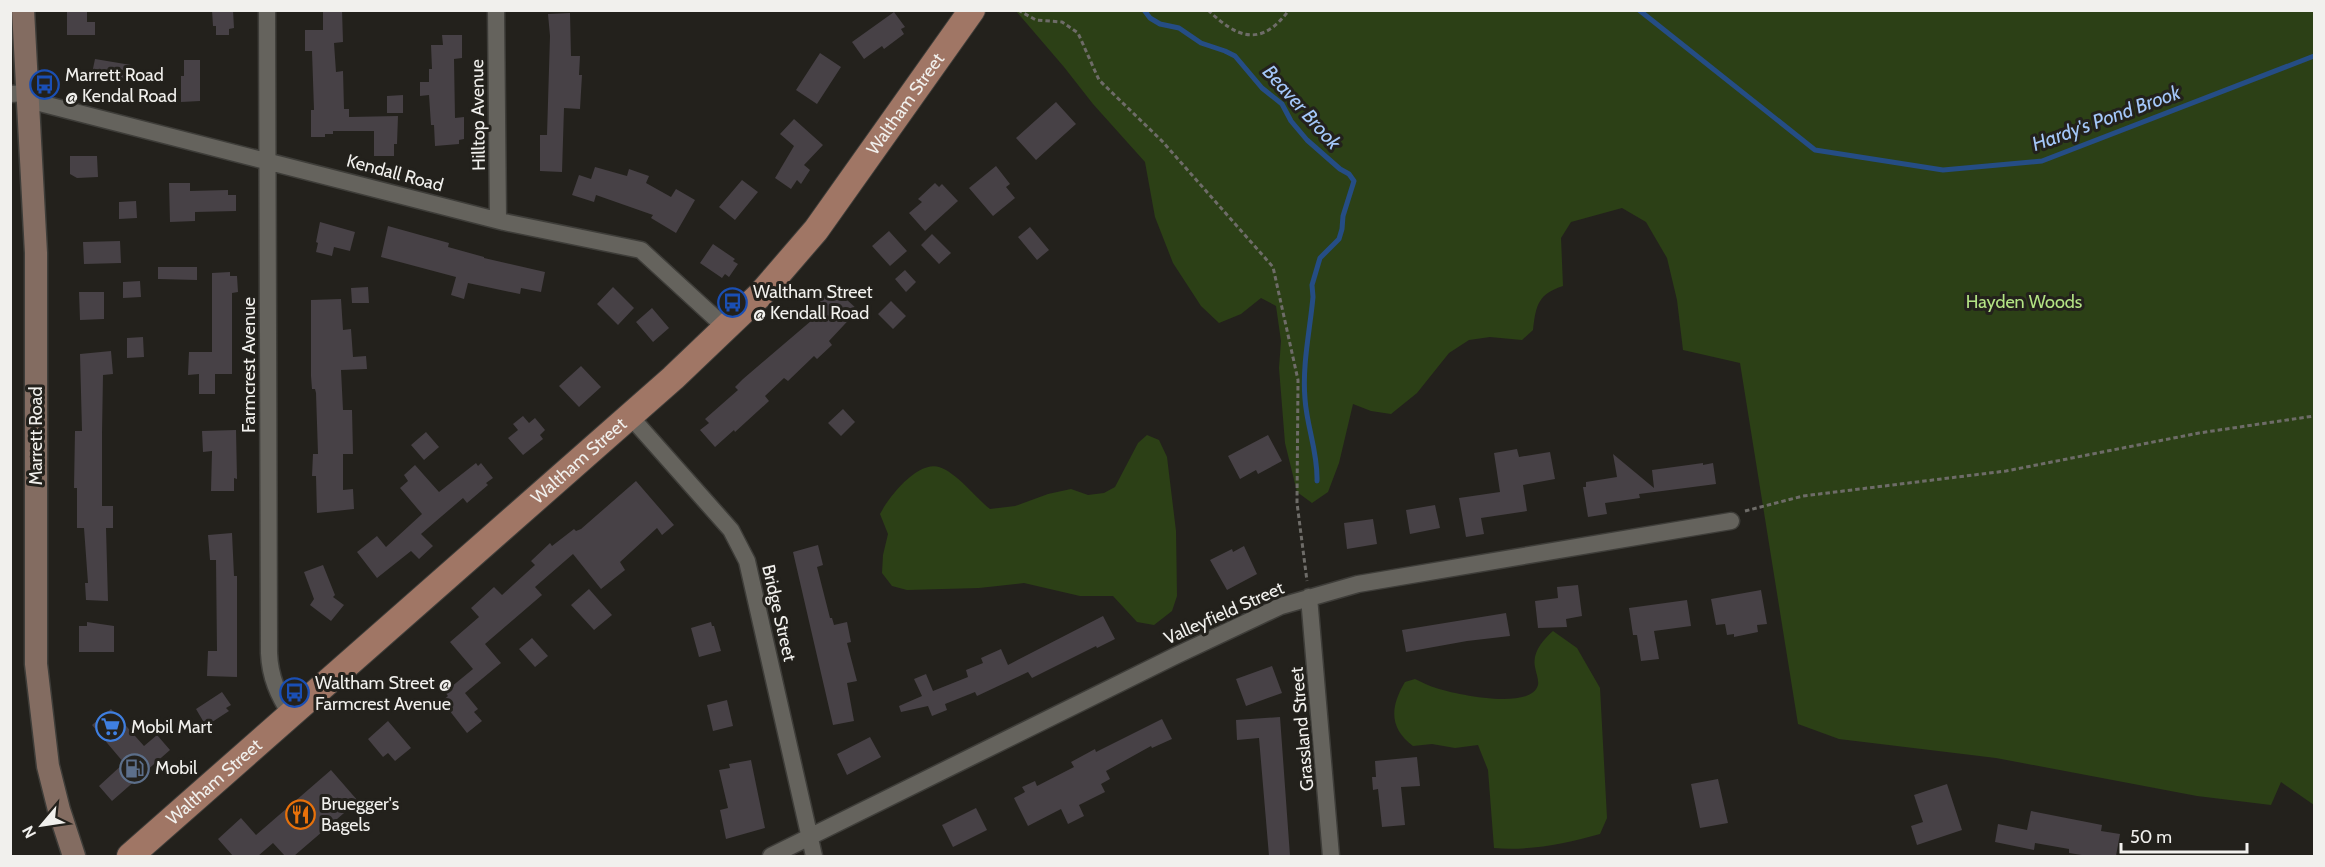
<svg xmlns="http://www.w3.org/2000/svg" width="2325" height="867" font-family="Cabin,sans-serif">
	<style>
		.green { fill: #2c4016 }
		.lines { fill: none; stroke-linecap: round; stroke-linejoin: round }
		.stream { stroke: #254d85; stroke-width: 5 }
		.building { fill: #474146 }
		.minor-casing { stroke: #3e3d39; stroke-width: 19 }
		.secondary-casing { stroke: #3e3d39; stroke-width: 25 }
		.primary-casing { stroke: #3e3d39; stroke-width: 28 }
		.path { stroke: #6e6c68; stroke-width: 3; stroke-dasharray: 4.5 3; stroke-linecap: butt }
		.minor { stroke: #65635d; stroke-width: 16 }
		.secondary { stroke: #836c61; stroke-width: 22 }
		.primary { stroke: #a07665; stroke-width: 26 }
		.labels { text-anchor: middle; stroke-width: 6; stroke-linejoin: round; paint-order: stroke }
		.poi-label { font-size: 18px; fill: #f1f0ed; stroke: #23211c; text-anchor: start }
		.street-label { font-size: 18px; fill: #f1f0ed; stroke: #23211c }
		.park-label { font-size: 18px; fill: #b3e384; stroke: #23211c }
		.water-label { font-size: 20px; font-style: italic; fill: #a4c7f9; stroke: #23211c }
	</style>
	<rect width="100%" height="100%" fill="#23211c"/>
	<path class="green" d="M1016,11H2314V805L2281,782L2271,805L2197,796L1996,758L1839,739L1798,724L1740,363L1683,350L1677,300L1667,258L1646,222L1622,208L1571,222L1561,238L1563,286C1538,294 1536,305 1533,330L1522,340L1490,337L1469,340L1449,353L1417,393L1391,414L1371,411L1353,404L1339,463L1328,492L1312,503L1297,492L1285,443L1279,368L1281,341L1276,306L1261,298L1241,314L1219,323L1201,306L1173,263L1155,217L1145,162L1093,104L1064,67Z
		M1147,435L1159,440L1167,457L1176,531L1177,596L1172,611L1154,625L1137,622L1113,596H1080L1024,583L979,588L907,590L892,586L882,573L883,555L888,534L880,514C889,497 917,461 939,467C956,472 976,498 990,509L1015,506L1048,494L1071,489L1088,495L1104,493L1115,487L1138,443Z
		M1553,631L1577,648L1600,688L1607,818L1600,834C1565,844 1529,851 1494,848L1488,770L1478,745L1455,748L1432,744L1413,746C1389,728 1390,707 1405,682L1415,679C1422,682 1429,686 1436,688C1454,694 1531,711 1538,685C1539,680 1536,673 1535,667C1532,652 1543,640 1553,631Z"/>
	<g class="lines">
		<path class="stream" d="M1144,10L1150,18L1160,24L1179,28L1201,43L1225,51L1235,56L1262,88L1282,104L1291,121L1307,140L1340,169L1349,174L1354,181L1343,216L1342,229L1339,239L1320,258L1312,285L1313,297C1310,330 1302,365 1305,399C1307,428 1318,452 1317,481
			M1639,10L1815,150L1943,170L2042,161L2314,56"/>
	</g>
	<path class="building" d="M67,10H87V22H95V35H67Z
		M212,10H233L234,28L229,29V35H216V26H213Z
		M323,10H342L343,42L334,43L336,72L343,71L344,109H349V117L398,116L397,144H394V156H374V131H333V134H325V137H311V110H314L312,51H305V30H323Z
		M894,12L905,27L901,29L904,34L884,49L882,46L864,59L852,42Z
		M570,13L571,56H580L579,75H582L580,109L564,108L562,172L540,171V135H547L550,36L548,14Z
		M442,35H462V58L454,59L455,118L464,117V139L459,140V144L435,146L434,125H431L429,95L420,96V82H429V69H432L431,45H443Z
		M820,53L841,67L817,104L796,90Z
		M95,59L131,65L128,80L117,78V83L91,78Z
		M184,60H200V101L181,102V76H184Z
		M403,95V113H387V96Z
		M1056,102L1076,124L1036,160L1016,138Z
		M794,119L823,145L804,165L810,170L801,184L797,180L791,189L775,178L794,146L780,134Z
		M70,156H97L98,177L77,178L70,174Z
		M996,166L1010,184L1006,187L1015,198L993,216L969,188Z
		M595,167L627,176L629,169L649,176L646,183L671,197L676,189L695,200L676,233L651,218L653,215L596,195L594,202L572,195L579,175L591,179Z
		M742,180L758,192L735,220L719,207Z
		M169,183H190V191L228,190V195H236V211L195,212V221L170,222Z
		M935,183L939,187L942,184L958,201L925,231L909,213L922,202L918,199Z
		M136,201L137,218L119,219V202Z
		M320,222L355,232L350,251L334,247L332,256L316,252L318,243L316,242Z
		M388,226L449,243L448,247L484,257V258L545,272L541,292L521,288L520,294L468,283L464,299L451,295L456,277L381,257Z
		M1030,227L1049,250L1037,260L1018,237Z
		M889,231L907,251L890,266L872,246Z
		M932,234L951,253L939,264L921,245Z
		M120,241L121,263L84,264L83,242Z
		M713,244L735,259L733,261L738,264L729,277L725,274L722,278L700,263Z
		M158,267H197V280L158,279Z
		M905,270L916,282L906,292L895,279Z
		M230,272V276H237L238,292L232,293V374H215V394H199V374L188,375L189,352H212V273Z
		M140,281L141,297L123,298V282Z
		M368,287L369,303H352L351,288Z
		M613,287L634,308L618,325L597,304Z
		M833,287L858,310L829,341L832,345L817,359L814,356L788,381L784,378L765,396L769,401L735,432L734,430L715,447L700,430L709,423L705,419L738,390L735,387L743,379L825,309L819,303Z
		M79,292H104V319L80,320Z
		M341,299L343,330L351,329L353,357L366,356L367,369L341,370L343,410H352L353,454H343V490L353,489L354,509L317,513L316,476H312L313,454H318L316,393L315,389H312L311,376V300Z
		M891,301L906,316L893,329L878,314Z
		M652,308L669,328L653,342L636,322Z
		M143,337L144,357L127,358V338Z
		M111,351L113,374L103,375L102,433V506H113V528H106L108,601L86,600L85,583H88L84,528H77V488H74L75,431H82L80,354Z
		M581,366L601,387L579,407L559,386Z
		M843,409L855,422L841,436L828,423Z
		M523,416L529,423L535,418L545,430L540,435L543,439L523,455L508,438L518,430L513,424Z
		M236,430L237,479L234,478V491H211L212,451L203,452L202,431Z
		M426,432L439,447L424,460L411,445Z
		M1268,435L1282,461L1258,474L1256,470L1240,479L1228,456Z
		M1517,449L1519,457L1550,452L1555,479L1523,485L1527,511L1481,518L1484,534L1466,537L1459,498L1500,492L1494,453Z
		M1613,454L1654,488L1652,470L1703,463V465L1713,463L1716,484L1639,494L1640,498L1605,503L1607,514L1588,517L1583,487H1586V482L1617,477Z
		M476,463L478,466L481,463L493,478L486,483L488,485L467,503L463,498L421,534L433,546L419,559L411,551L377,578L357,552L377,536L386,547L422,514L400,488L408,481L404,475L415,465L439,492Z
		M636,481L674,525L662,535L657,528L620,562L625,570L601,589L573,554L535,587L542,595L485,644L501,663L465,693L478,709L474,712L482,721L467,733L442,701L448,696L445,692L473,669L450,642L479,617L471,608L494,587L502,595L535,565L531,561L550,543L552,546L574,529L576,531L581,529Z
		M1435,505L1440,528L1410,534L1406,510Z
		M1373,519L1377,544L1347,549L1344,523Z
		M232,533L234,576H237V677L207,676L208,651H217L216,560H210L208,535Z
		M818,545L823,565L817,567L830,618H832L834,625L847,622L851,642L847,643L857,681L847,683L854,721L833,725L793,552Z
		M1244,546L1257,574L1227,590L1210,560L1232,549L1233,552Z
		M323,565L335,595L333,597L344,605L331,621L310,605L314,599L304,572Z
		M1578,585L1582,616L1566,619L1567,627L1538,628L1535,601L1558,598L1557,587Z
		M589,589L612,615L594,630L571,605Z
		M1761,590L1767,624L1757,625L1758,632L1734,637V634L1727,635L1725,624L1716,625L1711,599Z
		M1687,600L1691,626L1654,631L1659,659L1641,661L1637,635H1633L1629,608Z
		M1506,613L1510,636L1467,641L1406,652L1402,630Z
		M1103,616L1115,639L1097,648L1096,646L1032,678L1028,672L977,696L975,692L945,704L947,710L932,716L928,706L901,712L899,706L922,696L914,679L926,674L933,691L968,677L966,670L983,663L981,658L1001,649L1008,665Z
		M87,622L114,626V652H79V626H87Z
		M711,622L712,626H714L721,651L699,657L691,628Z
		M532,638L548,656L535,667L519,649Z
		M1272,666L1282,693L1246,706L1236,679Z
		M222,692L231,705L226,708L229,711L206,726L196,709Z
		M727,700L733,726L713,731L707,705Z
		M111,709L144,746L157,735L170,750L112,801L99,786L124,763L92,725Z
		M1280,717L1290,856H1269L1259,738L1237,740L1236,720Z
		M1162,719L1172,739L1152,748L1151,746L1106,771L1110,779L1101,784L1105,792L1079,805L1084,816L1068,824L1061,809L1028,826L1014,798L1025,792L1022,787L1035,781L1037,786L1074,767L1071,762L1095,749L1096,752Z
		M388,721L411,748L395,761L388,753L383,757L368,739Z
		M870,737L881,757L847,775L837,754Z
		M1417,757L1420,786L1401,787L1405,825L1382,827L1378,789L1373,790L1372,777H1376L1375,761Z
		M751,760L765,828L726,839L720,810L728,808L719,770L730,768L729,764Z
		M331,770L358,801L294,856H285L273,843L258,856H233L218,839L241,818L256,835Z
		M1718,779L1728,823L1700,828L1691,784Z
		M1947,784L1962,830L1917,845L1911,826L1923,822L1914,795Z
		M976,808L987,830L953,847L942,825Z
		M2031,811L2102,825L2101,831L2120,834L2116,856H2088L2069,853V849L2035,843L2034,850L1995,842L1998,824L2027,830Z"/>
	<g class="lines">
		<defs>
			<path id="minor" d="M267,10L269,653C270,677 278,695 291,715
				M496,10L498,220
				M10,94L27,93
				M28,100L504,222L641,250L726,328
				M630,416L731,530L747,561L814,856
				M1309,597L1331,856
				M771,856L1175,656L1281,606L1358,584L1731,521"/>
			<path id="secondary" d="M23,10L36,253V664L48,766L59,810L74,856"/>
			<g id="primary">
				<path id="s1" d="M130,856L673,378L760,295L816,230L972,10"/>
			</g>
		</defs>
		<use href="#minor" class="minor-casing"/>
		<use href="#secondary" class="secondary-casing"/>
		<use href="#primary" class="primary-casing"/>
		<path class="path" d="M1018,10L1036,20L1062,22L1078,33L1099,80L1162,141L1273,267L1298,380L1297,503L1307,581
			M1208,10C1237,38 1261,48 1289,10
			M1745,511L1803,496L2006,471L2199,433L2314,416"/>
		<use href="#minor" class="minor"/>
		<use href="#secondary" class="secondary"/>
		<use href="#primary" class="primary"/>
	</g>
	<defs>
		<symbol id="bus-ring" viewBox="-11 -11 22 22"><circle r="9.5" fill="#23211c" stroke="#1a4fb4" stroke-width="1.5"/><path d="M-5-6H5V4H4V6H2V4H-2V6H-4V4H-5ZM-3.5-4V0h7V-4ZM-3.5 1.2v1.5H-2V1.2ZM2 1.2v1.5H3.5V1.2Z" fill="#1a4fb4"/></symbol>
		<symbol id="supermarket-ring" viewBox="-11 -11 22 22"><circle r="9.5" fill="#23211c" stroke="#3f7fe0" stroke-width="1.5"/><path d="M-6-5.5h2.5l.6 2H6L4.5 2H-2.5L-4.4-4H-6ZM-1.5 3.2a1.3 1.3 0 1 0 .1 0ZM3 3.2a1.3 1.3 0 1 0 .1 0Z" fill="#3f7fe0"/></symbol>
		<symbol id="fuel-ring" viewBox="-11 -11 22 22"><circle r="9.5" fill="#23211c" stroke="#5c6f8a" stroke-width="1.5"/><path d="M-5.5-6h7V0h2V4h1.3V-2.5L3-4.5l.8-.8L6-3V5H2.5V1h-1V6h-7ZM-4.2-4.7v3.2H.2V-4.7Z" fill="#5c6f8a"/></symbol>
		<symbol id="restaurant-ring" viewBox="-11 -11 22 22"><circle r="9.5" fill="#23211c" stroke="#e8710a" stroke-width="1.5"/><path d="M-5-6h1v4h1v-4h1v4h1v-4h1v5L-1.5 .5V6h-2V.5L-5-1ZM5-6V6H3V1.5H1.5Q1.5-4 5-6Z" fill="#e8710a"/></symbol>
	</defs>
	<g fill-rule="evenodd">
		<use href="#bus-ring" x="28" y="68" width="33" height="33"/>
		<use href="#bus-ring" x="716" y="286" width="33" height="33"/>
		<use href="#bus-ring" x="278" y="676" width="33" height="33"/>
		<use href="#supermarket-ring" x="94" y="710" width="33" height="33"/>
		<use href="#fuel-ring" x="118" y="752" width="33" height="33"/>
		<use href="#restaurant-ring" x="284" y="798" width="33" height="33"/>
	</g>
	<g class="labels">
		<g class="poi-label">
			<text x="65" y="81">Marrett Road<tspan x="65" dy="21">@ Kendal Road</tspan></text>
			<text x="753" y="298">Waltham Street<tspan x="753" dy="21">@ Kendall Road</tspan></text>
			<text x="315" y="689">Waltham Street @<tspan x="315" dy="21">Farmcrest Avenue</tspan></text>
			<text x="131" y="733">Mobil Mart</text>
			<text x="155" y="774">Mobil</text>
			<text x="321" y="810">Bruegger's<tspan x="321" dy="21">Bagels</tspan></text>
		</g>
		<g class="street-label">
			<text dy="6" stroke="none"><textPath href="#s1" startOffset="1084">Waltham Street</textPath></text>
			<text transform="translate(478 115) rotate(-91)" y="6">Hilltop Avenue</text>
			<text transform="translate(395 173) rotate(15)" y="6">Kendall Road</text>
			<text transform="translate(249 365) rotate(-90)" y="6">Farmcrest Avenue</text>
			<text transform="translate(36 436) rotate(-90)" y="6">Marrett Road</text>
			<text dy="6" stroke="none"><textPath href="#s1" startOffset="598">Waltham Street</textPath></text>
			<text transform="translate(779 613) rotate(77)" y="6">Bridge Street</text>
			<text transform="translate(1224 613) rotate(-24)" y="6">Valleyfield Street</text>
			<text transform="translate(1302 729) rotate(-95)" y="6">Grassland Street</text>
			<text dy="6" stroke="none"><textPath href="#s1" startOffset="112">Waltham Street</textPath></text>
		</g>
		<g class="park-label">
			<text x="2024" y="308">Hayden Woods</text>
		</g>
		<g class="water-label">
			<text transform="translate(1302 107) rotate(48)" y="7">Beaver Brook</text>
			<text transform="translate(2106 118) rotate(-20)" y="7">Hardy's Pond Brook</text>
		</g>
	</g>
	<rect width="2325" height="867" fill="none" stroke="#f1f0ed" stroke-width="24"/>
	<g transform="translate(42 825) rotate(241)" stroke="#23211c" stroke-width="4.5" paint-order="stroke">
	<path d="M0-4.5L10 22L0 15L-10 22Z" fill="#f1f0ed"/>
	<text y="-9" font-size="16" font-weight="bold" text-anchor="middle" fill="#f1f0ed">N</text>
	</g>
	<path d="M2121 843v9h126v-9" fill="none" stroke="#f1f0ed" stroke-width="3"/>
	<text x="2130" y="843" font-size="18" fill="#f1f0ed" stroke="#23211c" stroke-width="4.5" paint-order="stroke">50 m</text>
</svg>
